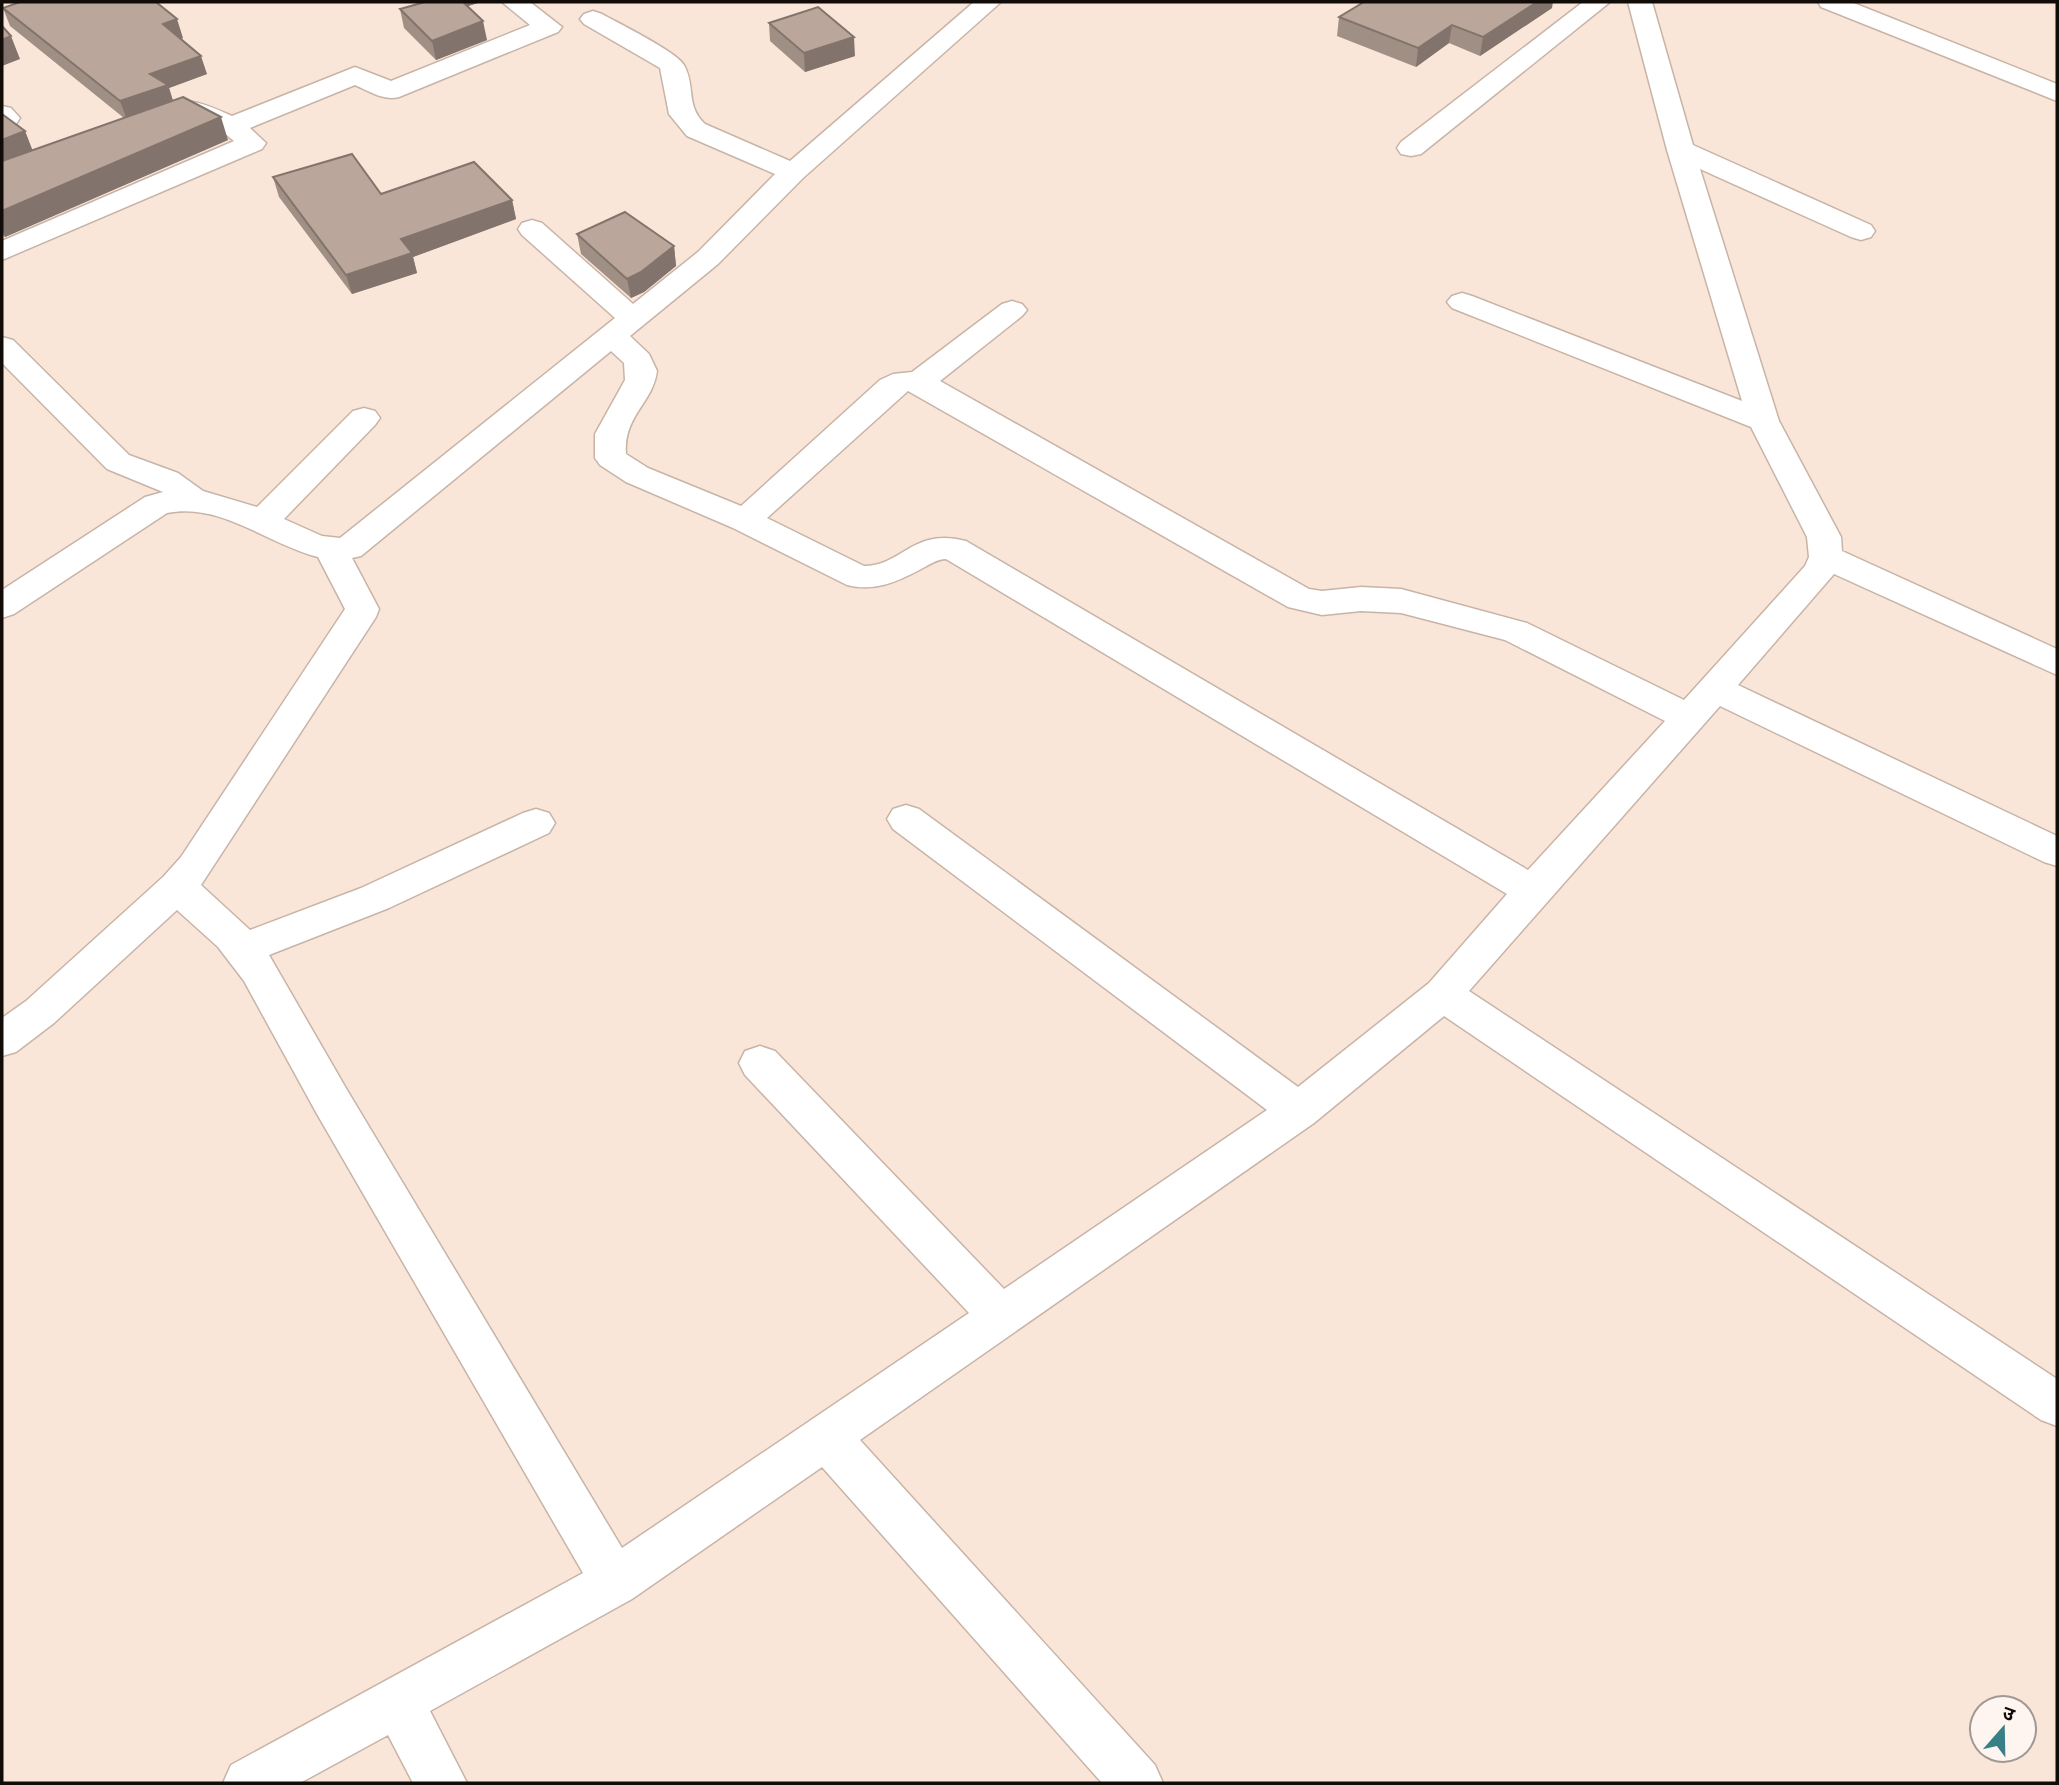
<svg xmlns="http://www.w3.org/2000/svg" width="2059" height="1785" font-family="'Sofia Sans Condensed','Noto Sans Devanagari',sans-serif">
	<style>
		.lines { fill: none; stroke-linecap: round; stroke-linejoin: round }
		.minor-casing { stroke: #c8b4a7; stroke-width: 3 }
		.minor { fill: #fff; fill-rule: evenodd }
		.wall { fill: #a08f84 }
		.shaded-wall { fill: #82746c }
		.building { fill: #baa69a; stroke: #82746c; stroke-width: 2 }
	</style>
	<rect width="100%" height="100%" fill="#fae6d8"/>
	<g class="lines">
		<defs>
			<path id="minor" d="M502,2H530L562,27L558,32L399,97C383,101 369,91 355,85L250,128L266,143L262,149L2,260V241L234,141L223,132L191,117L174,122L165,120L161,114C178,89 211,107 232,116L355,67L391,81L530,25Z
				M974,2H1001L803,178L718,264L630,336L649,354L657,371C653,403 623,416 626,454L648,468L741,506L880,380L893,374L912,372L1002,304L1012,301L1022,304L1027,310L1022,316L940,381L1309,589L1322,591L1361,587L1401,589L1527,623L1684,700L1805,566L1809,557L1807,537L1751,427L1452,308L1447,302L1452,296L1462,293L1472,296L1742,401L1667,150L1628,2H1652L1693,145L1871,225L1875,231L1871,237L1861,240L1851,237L1700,169L1779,421L1841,537L1842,551L2057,649V675L1834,574L1738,685L2057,836V866L2044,862L1720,706L1469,991L2057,1379V1426L2041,1420L1444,1016L1314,1123L860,1440L1155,1765L1163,1783H1102L822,1467L632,1599L430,1711L467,1783H413L388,1735L300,1783H223L231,1765L583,1573L317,1114L244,981L218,947L177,910L54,1023L16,1052L2,1056V1018L26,1001L163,877L181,857L345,609L318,557C267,544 221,502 167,513L14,614L2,618V590L145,497L163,492L107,469L2,363V337L13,340L129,455L178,473L203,491L257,507L353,411L364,408L375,411L380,418L375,425L284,519L322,536L340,538L615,318L522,235L518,229L522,223L532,220L542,223L633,304L698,252L775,174L687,136L669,114L660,68L584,24L580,19L584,14L593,11L602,14C618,23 677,52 684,65C696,87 685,105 705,124L790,161ZM611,351L624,363L625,380L595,434V458L600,465L626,482L733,528L847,585C874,592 897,582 921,569C929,565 937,559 946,559L1507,894L1429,983L1298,1087L919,809L906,805L893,809L887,819L893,829L1267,1110L1004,1289L775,1051L760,1046L745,1051L739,1063L745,1075L969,1313L622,1548L347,1090L269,955L389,908L549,833L555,823L549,813L536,809L523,813L361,888L250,930L201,885L376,617L379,609L352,558L361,556ZM908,391L1288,607L1322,615L1361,611L1401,613L1505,640L1665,721L1528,870L966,541C913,527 902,566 864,566L767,518Z
				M1583,2H1610L1421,154L1411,156L1401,154L1397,148L1401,142Z
				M1818,2H1851L2057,84V101L1821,7Z
				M2,106L11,108L20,118L16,124L2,125Z"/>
		</defs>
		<use href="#minor" class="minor-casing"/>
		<use href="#minor" class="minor"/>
	</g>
	<path class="wall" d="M418,2H481L467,6L487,40L436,60L404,28L400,9L420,3Z
		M3,8L183,38L181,39L207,74L169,88L173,101L228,140L5,237L2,234V114L25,131L32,150L124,118L10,26Z
		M1552,8L1480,56L1449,43L1416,67L1337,36L1339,17Z
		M769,23L855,56L805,72L770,41Z
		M273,177L381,194L512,200L516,219L413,257L417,273L352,294L279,197Z
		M577,234L674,246L676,266L644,292L631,298L581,254Z"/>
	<path class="shaded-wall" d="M431,2H481L434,17Z
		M1537,2H1553L1552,8L1480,56L1483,37Z
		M177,19L183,38L169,43L163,24Z
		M483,21L487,40L436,60L432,41Z
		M1452,25L1449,43L1416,67L1418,48Z
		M11,36L20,59L2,66V40Z
		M854,37L855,56L805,72L804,53Z
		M201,56L207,74L169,88L174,104L127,120L120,101L150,74Z
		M221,117L228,140L5,237L2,228V211Z
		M25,131L34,154L2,166V140Z
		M512,200L516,219L413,257L417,273L352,294L346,275L401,239Z
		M674,246L676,266L644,292L631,298L627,279Z"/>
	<path class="building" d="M20,2H156L177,19L163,24L201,56L150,74L168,85L120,101L3,8Z
		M425,2H463L483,21L432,41L400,9Z
		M1364,2H1537L1483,37L1452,25L1418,48L1339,17Z
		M818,7L854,37L804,53L769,23Z
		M2,26L11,36L2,40Z
		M183,97L221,117L2,211V161Z
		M2,114L25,131L2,140Z
		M352,154L381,194L474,162L512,200L401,239L412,253L346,275L273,177Z
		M625,212L674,246L641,272L627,279L577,234Z"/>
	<rect width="2059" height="1785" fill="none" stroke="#120c08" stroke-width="7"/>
	<g transform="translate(2003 1729) rotate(20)"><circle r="33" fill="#fef5f0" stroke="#a09893" stroke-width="2"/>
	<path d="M0-5L12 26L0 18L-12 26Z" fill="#387f88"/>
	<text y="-10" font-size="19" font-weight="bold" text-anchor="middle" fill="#120c08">उ</text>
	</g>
</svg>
